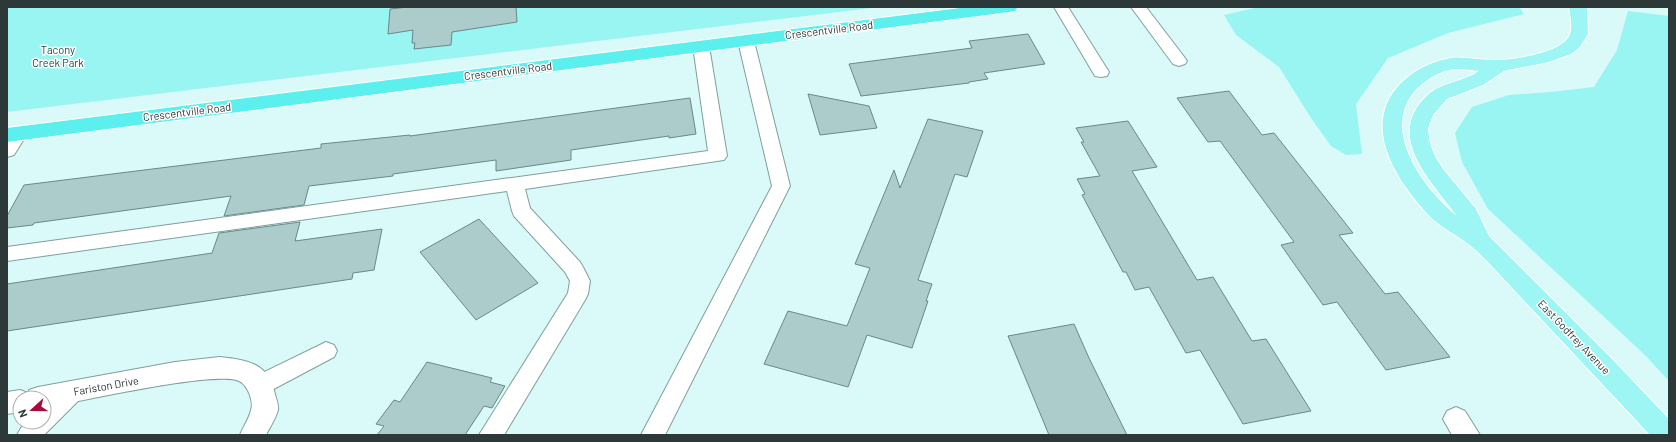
<svg xmlns="http://www.w3.org/2000/svg" width="1676" height="442" font-family="Barlow,sans-serif">
	<style>
		.green { fill: #99f5f2 }
		.building { fill: #abccca; stroke: #6a8887 }
		.lines { fill: none; stroke-linecap: round; stroke-linejoin: round }
		.lane-casing { stroke: #7f9f9d; stroke-width: 2 }
		.street-casing { stroke: #7f9f9d; stroke-width: 2 }
		.primary-casing { stroke: #fff; stroke-width: 2 }
		.highway-casing { stroke: #fff; stroke-width: 2 }
		.lane { fill: #fff; fill-rule: evenodd }
		.street { fill: #fff; fill-rule: evenodd }
		.primary { fill: #9df6f4; fill-rule: evenodd }
		.highway { fill: #5bf0ed; fill-rule: evenodd }
		.labels { text-anchor: middle; stroke-width: 3; stroke-linejoin: round; paint-order: stroke }
		.street-label { font-size: 11px; fill: #2c3938; stroke: #fff }
		.park-label { font-size: 11px; fill: #164a48; stroke: #fff }
	</style>
	<rect width="100%" height="100%" fill="#d9faf8"/>
	<path class="green" d="M7,7H880L7,112Z
		M1259,7H1519L1524,14L1448,33L1388,58L1356,104L1362,154L1346,155L1331,146L1311,118L1279,67L1236,35L1224,15Z
		M1628,11L1669,16C1669,25 1667,62 1669,68V381L1645,355L1488,209L1462,162L1455,133L1472,107L1509,95L1550,92L1594,87L1617,50Z"/>
	<path class="building" d="M408,7H516L517,22L452,32L451,45L414,49L415,43H412L413,30L388,34L390,9Z
		M1028,34L1045,64L984,73L988,79L969,82V83L861,96L849,64L972,48L969,41Z
		M1229,91L1262,135L1274,133L1353,233L1339,235L1385,294L1398,292L1450,357L1386,370L1337,302L1323,305L1281,245L1294,242L1220,141L1208,142L1177,98Z
		M808,94L869,106L877,128L820,135Z
		M690,98L696,134L669,138V136L571,150V160L496,171V160L393,174V176L309,186L304,205L224,216L231,196L34,223L33,225L7,228V216L24,185L321,148V144L410,135V136Z
		M928,119L983,131L967,177L955,174L918,280L932,284L926,301H928L912,348L867,335L848,387L764,364L788,311L847,326L870,268L855,264L894,170L900,188Z
		M1128,121L1157,167L1132,171L1197,280L1213,277L1252,341L1266,339L1311,411L1243,424L1200,350L1186,353L1149,287L1135,290L1126,272H1123L1082,195L1085,194L1077,179L1100,176L1081,142H1084L1076,128Z
		M479,219L538,283L476,320L420,252Z
		M300,222L295,241L382,229L374,270L353,273L352,279L7,331V284L212,253L219,233Z
		M1074,324L1089,358L1127,435H1049L1008,336Z
		M427,362L492,378L490,382L505,386L492,408L484,406L465,435H377L384,426L376,424L394,400L400,402Z"/>
	<g class="lines">
		<defs>
			<path id="lane" d="M1054,7H1068L1109,72L1107,76L1101,77L1095,76Z
				M1131,7H1146L1185,58L1187,61L1185,64L1179,66L1173,64Z
				M746,36L752,38L754,41L790,186L665,435H641L772,186L738,41L740,38Z
				M701,41L707,43L709,46L727,156L724,160L525,189L530,208L580,262L583,267L590,281L588,294L585,300L504,435H479L568,293L570,281L565,272L514,216L512,211L507,191L7,261V247L708,151L693,46L695,43Z
				M326,342L334,345L337,351L334,357L268,392L260,394L252,392L249,385L252,378Z
				M71,383L79,386L82,393L79,400L44,435H17L21,428L27,422H44V405L63,386Z"/>
			<path id="street" d="M17,127L24,129L27,134L14,155L7,157V134L10,129Z
				M219,357C247,360 268,362 275,394C276,399 279,405 278,410C276,418 270,427 266,435H240C243,427 249,419 251,410C254,402 248,385 239,381C217,370 76,402 44,408V398H20V412L7,414V392L20,390L28,393L29,390L38,387L175,362Z
				M1456,407L1465,411L1480,435H1452L1443,419L1447,411Z"/>
			<path id="primary" d="M1569,7H1587L1588,34L1579,48L1571,54L1549,62L1504,71L1483,85L1447,99L1433,115L1428,129L1430,144L1436,158L1443,169L1476,209L1489,236L1613,360L1669,419V435H1650L1487,261C1481,255 1474,248 1467,243C1452,232 1436,225 1424,210C1393,175 1361,122 1402,82C1415,70 1430,62 1447,59C1463,55 1479,61 1496,60C1513,60 1564,53 1570,34C1573,26 1570,16 1569,7ZM1461,69L1479,71C1464,81 1442,83 1430,93C1382,134 1430,180 1457,216C1421,187 1375,123 1422,84C1433,75 1447,68 1461,69Z"/>
			<path id="highway" d="M968,7H1018L1015,11L1009,12L7,142V128Z"/>
		</defs>
		<use href="#lane" class="lane-casing"/>
		<use href="#street" class="street-casing"/>
		<use href="#primary" class="primary-casing"/>
		<use href="#highway" class="highway-casing"/>
		<use href="#lane" class="lane"/>
		<use href="#street" class="street"/>
		<use href="#primary" class="primary"/>
		<use href="#highway" class="highway"/>
	</g>
	<g class="labels">
		<g class="street-label">
			<text transform="translate(829 30) rotate(-7)" y="4">Crescentville Road</text>
			<text transform="translate(508 71) rotate(-7)" y="4">Crescentville Road</text>
			<text transform="translate(187 112) rotate(-7)" y="4">Crescentville Road</text>
			<text transform="translate(1574 337) rotate(46)" y="4">East Godfrey Avenue</text>
			<text transform="translate(106 386) rotate(-10)" y="4">Fariston Drive</text>
		</g>
		<g class="park-label">
			<text x="58" y="54">Tacony<tspan x="58" dy="13">Creek Park</tspan></text>
		</g>
	</g>
	<rect width="1676" height="442" fill="none" stroke="#2c3938" stroke-width="16"/>
	<g transform="translate(32 410) rotate(249)"><circle r="19" fill="#ffffff" stroke="#abb0af"/>
	<path d="M0-3L7 15L0 10L-7 15Z" fill="#a60d3c"/>
	<text y="-6" font-size="11" font-weight="bold" text-anchor="middle" fill="#2c3938">N</text>
	</g>
</svg>
